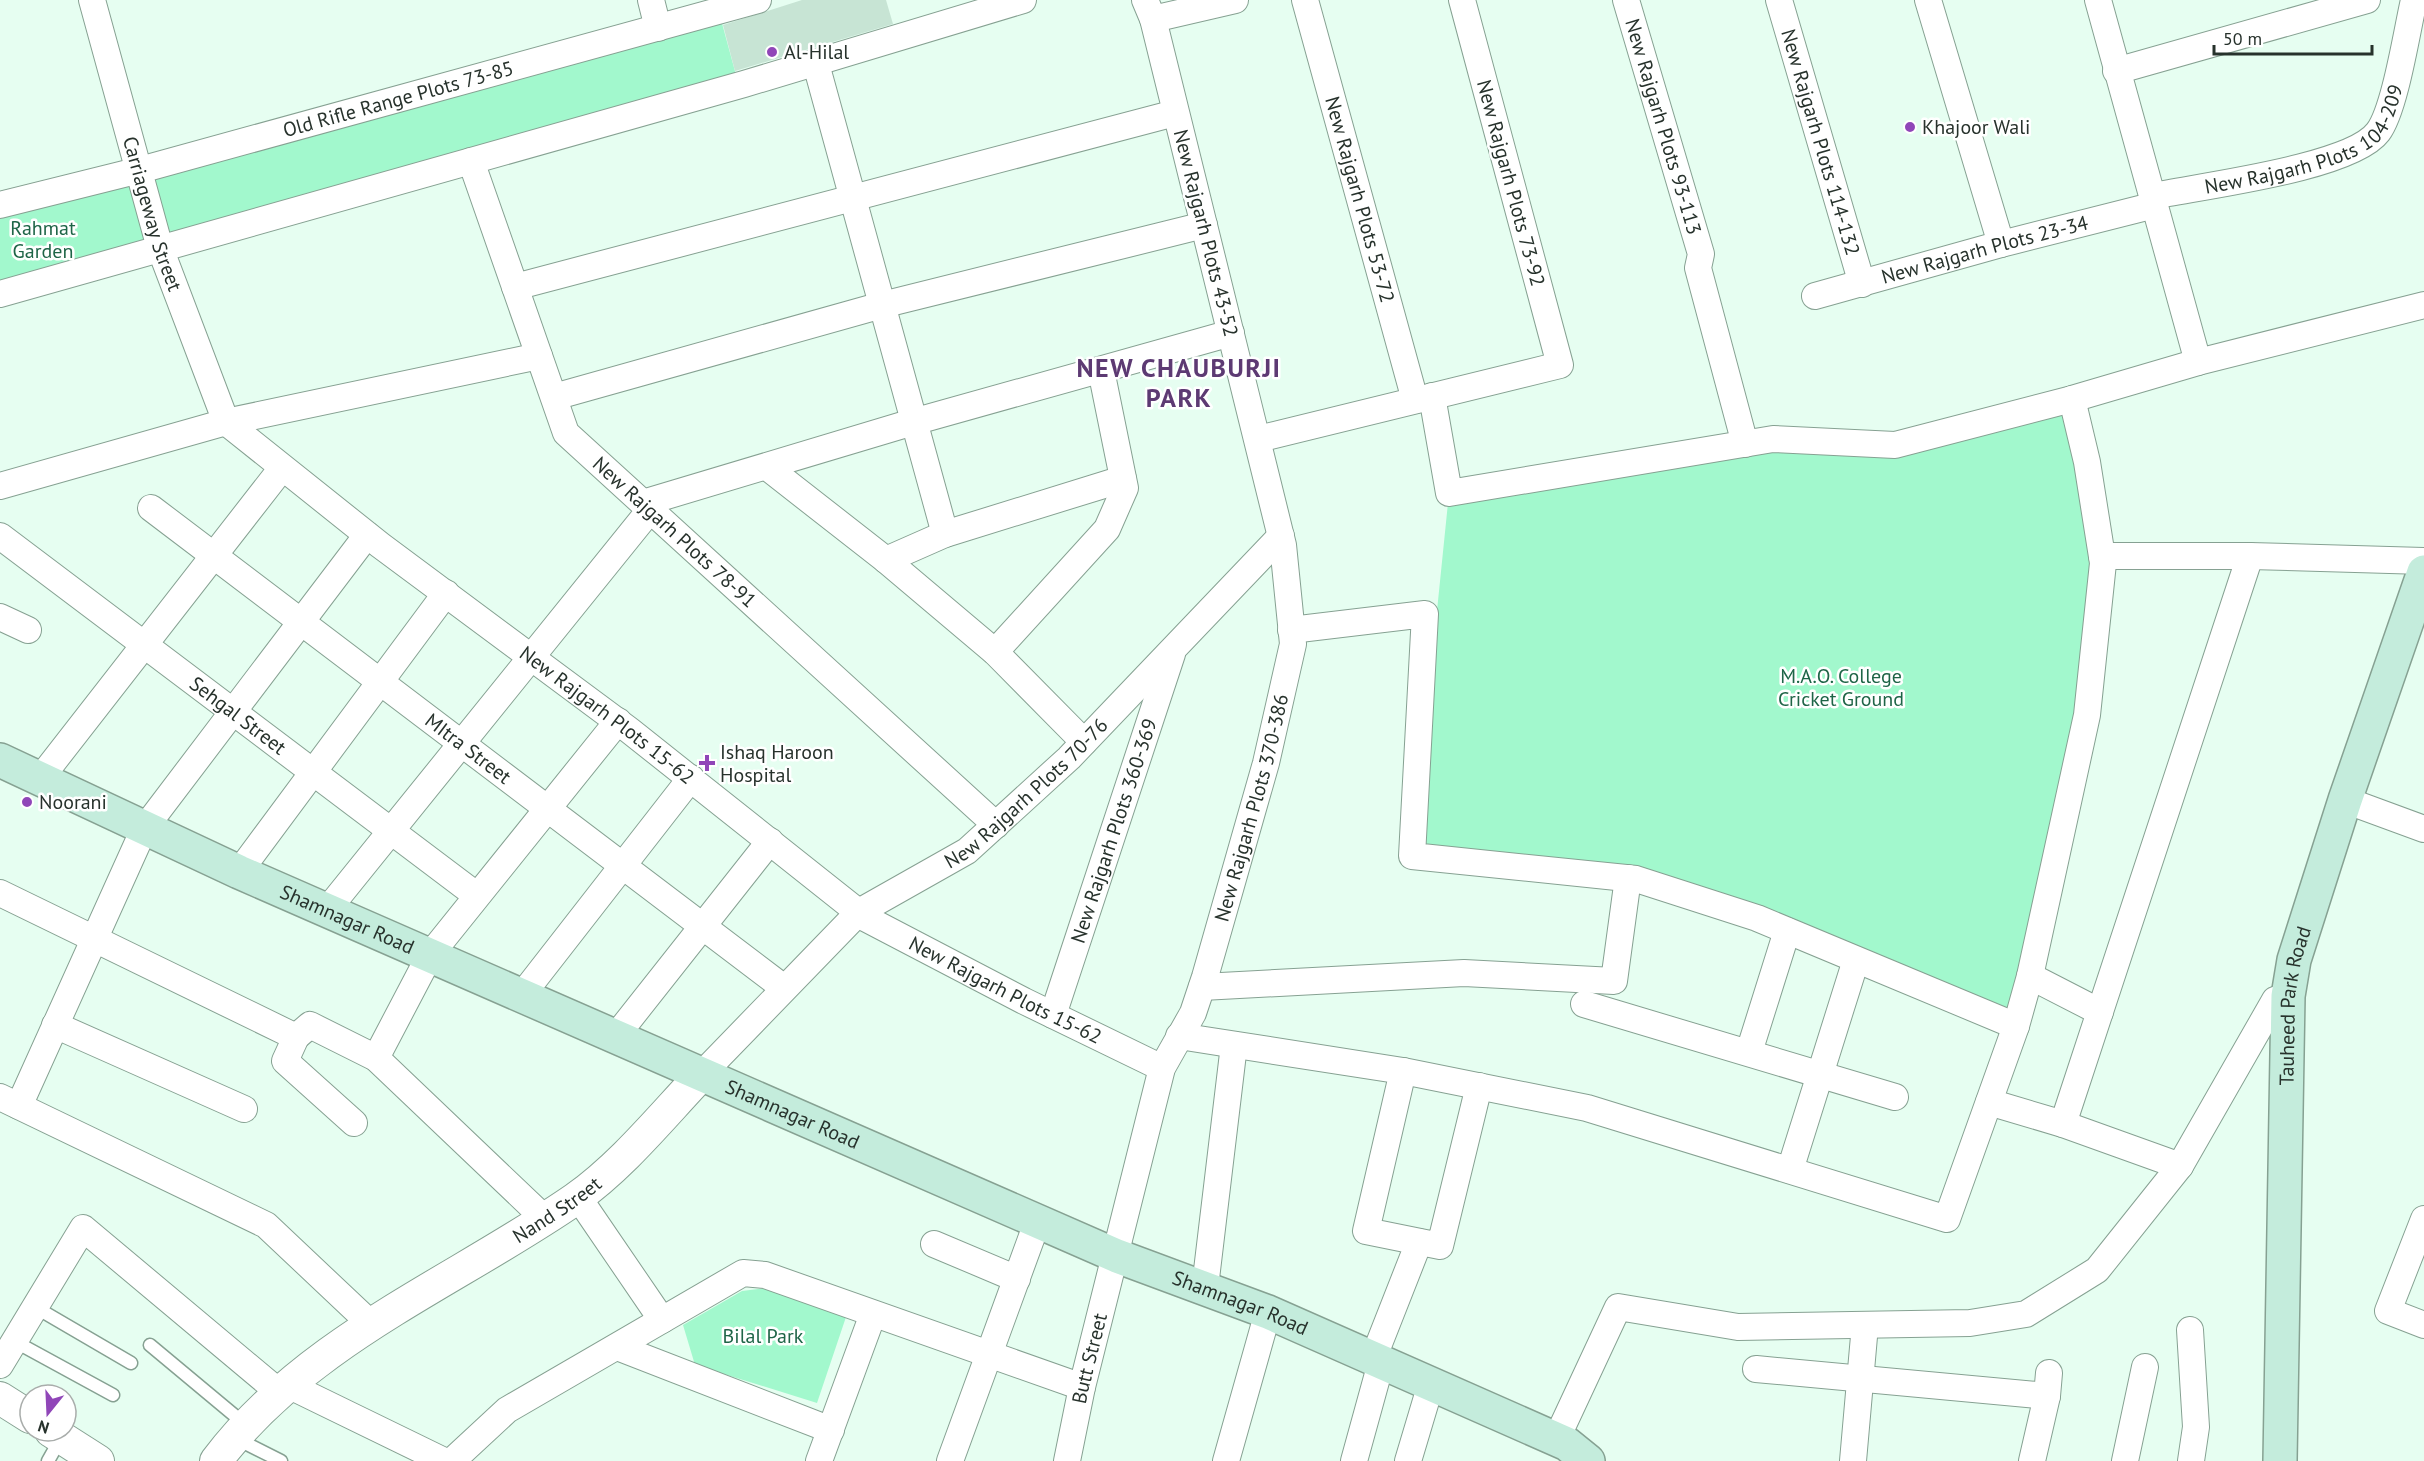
<svg xmlns="http://www.w3.org/2000/svg" width="2424" height="1461" font-family="'PT Sans',sans-serif">
	<style>
		.green { fill: #a2f8cd }
		.building { fill: #c7e4d4 }
		.lines { fill: none; stroke-linecap: round; stroke-linejoin: round }
		.service-casing { stroke: #86a192; stroke-width: 15 }
		.minor-casing { stroke: #86a192; stroke-width: 28 }
		.tertiary-casing { stroke: #86a192; stroke-width: 34 }
		.secondary-casing { stroke: #86a192; stroke-width: 36 }
		.service { stroke: #fff; stroke-width: 12 }
		.minor { stroke: #fff; stroke-width: 26 }
		.tertiary { stroke: #fff; stroke-width: 32 }
		.secondary { stroke: #c4ecdc; stroke-width: 33 }
		.poi-dot { fill: #9046b8; stroke: #fff; stroke-width: 2 }
		.labels { text-anchor: middle; stroke-width: 5; stroke-linejoin: round; paint-order: stroke }
		.poi-label { font-size: 20px; fill: #27322c; stroke: #fff; text-anchor: start }
		.street-label { font-size: 20px; fill: #27322c; stroke: #fff }
		.park-label { font-size: 20px; fill: #1e6547; stroke: #fff }
		.district-label { font-size: 26px; font-weight: bold; letter-spacing: 1.5px; fill: #5d3a73; stroke: #fff }
	</style>
	<rect width="100%" height="100%" fill="#e6fef1"/>
	<path class="green" d="M720,16L739,86L0,295V207Z
		M2072,399L2102,556L2087,715L2016,1026L1628,878L1412,856L1449,493L1773,439L1895,445Z
		M765,1288L846,1317L817,1403L695,1365L683,1325L742,1291Z"/>
	<path class="building" d="M802,0H886L893,24L735,71L723,25Z"/>
	<g class="lines">
		<defs>
			<path id="service" d="M35,1307L131,1363
				M14,1341L113,1395
				M150,1345L246,1425
				M237,1439L281,1461
				M48,1461L61,1438"/>
			<g id="minor">
				<path id="s1" d="M92,0L160,248L226,422L380,545L629,730L867,919L1024,1001L1162,1068"/>
				<path d="M651,0L658,28"/>
				<path id="s2" d="M1305,0L1415,400"/>
				<path id="s3" d="M1626,0L1701,254L1698,268L1745,444"/>
				<path id="s4" d="M1779,0L1862,284"/>
				<path d="M1928,0L2001,244"/>
				<path d="M2098,0L2198,362"/>
				<path d="M1153,19L1235,0"/>
				<path d="M816,64L945,534"/>
				<path d="M2116,71L2367,0"/>
				<path id="s5" d="M471,161L566,433L996,825"/>
				<path id="s6" d="M2153,196C2201,186 2351,168 2378,132C2395,110 2407,30 2414,0"/>
				<path id="s7" d="M0,205L140,170L758,0"/>
				<path d="M515,287L1175,113"/>
				<path d="M0,294L744,84L1023,0"/>
				<path id="s8" d="M1815,296L2001,244L2155,205"/>
				<path d="M1432,396L1449,493L1773,439L1895,445L2072,399L2198,362L2424,305"/>
				<path d="M554,397L882,305L1204,225"/>
				<path d="M1258,439L1560,365L1462,0"/>
				<path d="M767,467L886,560L995,652L1084,742"/>
				<path d="M0,486L226,422L539,356"/>
				<path d="M643,503L913,422L1231,333"/>
				<path id="s9" d="M151,508L784,988"/>
				<path id="s10" d="M0,536L476,895"/>
				<path d="M2102,556H2250L2424,561"/>
				<path d="M886,560L945,534L1123,479"/>
				<path d="M0,617L28,630"/>
				<path d="M1291,630L1425,614L1412,856L1636,879L1757,918L2016,1026"/>
				<path d="M995,652L1107,529L1125,488L1101,370"/>
				<path d="M39,780L282,468"/>
				<path d="M2345,800L2424,829"/>
				<path d="M239,872L446,593"/>
				<path d="M0,893L296,1037L285,1061L354,1123"/>
				<path d="M328,909L650,510"/>
				<path d="M2030,976L2100,1012"/>
				<path d="M1202,987L1464,973L1614,981L1628,878"/>
				<path d="M522,995L691,778"/>
				<path d="M1584,1004L1895,1097"/>
				<path id="s11" d="M1053,1015L1172,654"/>
				<path d="M55,1025L244,1109"/>
				<path d="M616,1036L770,841"/>
				<path d="M1179,1036L1403,1071L1587,1108L1947,1219L2016,1026L2030,976L2087,715L2103,563L2087,462L2072,399"/>
				<path d="M296,1037L310,1025L376,1058L545,1219"/>
				<path d="M1749,1052L1787,931"/>
				<path d="M376,1058L430,955L618,721"/>
				<path d="M1403,1071L1366,1231L1440,1246L1479,1086"/>
				<path id="s12" d="M702,1074L859,912L967,851L1069,758L1281,536"/>
				<path d="M0,1097L266,1225L373,1326"/>
				<path d="M1989,1102L2063,1124L2250,556"/>
				<path d="M19,1106L144,829L367,535"/>
				<path d="M2063,1124L2180,1166"/>
				<path d="M1790,1170L1856,960"/>
				<path d="M578,1197L662,1320"/>
				<path d="M2424,1219L2388,1311L2424,1325"/>
				<path d="M934,1244L1017,1279"/>
				<path d="M1205,1287L1234,1045"/>
				<path d="M2190,1330L2196,1427L2191,1461"/>
				<path d="M617,1347L831,1430"/>
				<path d="M1373,1359L1419,1242"/>
				<path d="M0,1365L83,1228L280,1393"/>
				<path d="M1756,1369L2047,1396"/>
				<path d="M290,1386L444,1461"/>
				<path d="M1556,1440L1618,1307L1738,1327L1970,1323L2026,1314L2097,1270L2180,1166L2275,1000L2288,996"/>
				<path d="M452,1461L507,1410L743,1273L765,1275L1082,1387"/>
				<path d="M819,1461L873,1314"/>
				<path d="M950,1461L1038,1220"/>
				<path id="s13" d="M1067,1461L1082,1387L1162,1068L1193,1013L1205,977L1266,763L1293,644L1283,545L1153,19L1145,0"/>
				<path d="M1226,1461L1268,1312"/>
				<path d="M1354,1461L1381,1363"/>
				<path d="M1408,1461L1431,1384"/>
				<path d="M1853,1461L1865,1325"/>
				<path d="M2032,1461L2047,1396L2049,1373"/>
				<path d="M2125,1461L2145,1367"/>
			</g>
			<g id="tertiary">
				<path d="M0,1398L30,1417"/>
				<path d="M51,1431L98,1461"/>
				<path id="s14" d="M216,1461C306,1341 455,1282 575,1199C623,1165 662,1116 702,1074"/>
			</g>
			<g id="secondary">
				<path id="s15" d="M0,760L239,872L1117,1256L1268,1312L1567,1444L1588,1461"/>
				<path id="s16" d="M2280,1461L2288,996L2294,960L2345,800L2424,572"/>
			</g>
		</defs>
		<use href="#service" class="service-casing"/>
		<use href="#minor" class="minor-casing"/>
		<use href="#tertiary" class="tertiary-casing"/>
		<use href="#secondary" class="secondary-casing"/>
		<use href="#service" class="service"/>
		<use href="#minor" class="minor"/>
		<use href="#tertiary" class="tertiary"/>
		<use href="#secondary" class="secondary"/>
	</g>
	<g class="poi-dot">
		<circle cx="772" cy="52" r="6"/>
		<circle cx="1910" cy="127" r="6"/>
		<path d="M704 754h6v6h6v6h-6v6h-6v-6h-6v-6h6z"/>
		<circle cx="27" cy="802" r="6"/>
	</g>
	<g class="labels">
		<g class="poi-label">
			<text x="784" y="59">Al-Hilal</text>
			<text x="1922" y="134">Khajoor Wali</text>
			<text x="720" y="759">Ishaq Haroon<tspan x="720" dy="23">Hospital</tspan></text>
			<text x="39" y="809">Noorani</text>
		</g>
		<g class="street-label">
			<text dy="7" stroke="none"><textPath href="#s7" startOffset="412">Old Rifle Range Plots 73-85</textPath></text>
			<text dy="7" stroke="none"><textPath href="#s3" startOffset="132">New Rajgarh Plots 93-113</textPath></text>
			<text dy="7" stroke="none"><textPath href="#s6" startOffset="170">New Rajgarh Plots 104-209</textPath></text>
			<text dy="7" stroke="none"><textPath href="#s4" startOffset="148">New Rajgarh Plots 114-132</textPath></text>
			<text transform="translate(1511 183) rotate(75)" y="7">New Rajgarh Plots 73-92</text>
			<text dy="7" stroke="none"><textPath href="#s2" startOffset="207">New Rajgarh Plots 53-72</textPath></text>
			<text dy="7" stroke="none"><textPath href="#s1" startOffset="222">Carriageway Street</textPath></text>
			<text transform="translate(1206 233) rotate(76)" y="7">New Rajgarh Plots 43-52</text>
			<text dy="7" stroke="none"><textPath href="#s8" startOffset="176">New Rajgarh Plots 23-34</textPath></text>
			<text dy="7" stroke="none"><textPath href="#s5" startOffset="435">New Rajgarh Plots 78-91</textPath></text>
			<text dy="7" stroke="none"><textPath href="#s1" startOffset="924">New Rajgarh Plots 15-62</textPath></text>
			<text dy="7" stroke="none"><textPath href="#s10" startOffset="298">Sehgal Street</textPath></text>
			<text dy="7" stroke="none"><textPath href="#s9" startOffset="398">MItra Street</textPath></text>
			<text dy="7" stroke="none"><textPath href="#s12" startOffset="432">New Rajgarh Plots 70-76</textPath></text>
			<text dy="7" stroke="none"><textPath href="#s13" startOffset="681">New Rajgarh Plots 370-386</textPath></text>
			<text dy="7" stroke="none"><textPath href="#s11" startOffset="194">New Rajgarh Plots 360-369</textPath></text>
			<text dy="7" stroke="none"><textPath href="#s15" startOffset="382">Shamnagar Road</textPath></text>
			<text dy="7" stroke="none"><textPath href="#s1" startOffset="1410">New Rajgarh Plots 15-62</textPath></text>
			<text dy="7" stroke="none"><textPath href="#s16" startOffset="456">Tauheed Park Road</textPath></text>
			<text dy="7" stroke="none"><textPath href="#s15" startOffset="868">Shamnagar Road</textPath></text>
			<text dy="7" stroke="none"><textPath href="#s14" startOffset="426">Nand Street</textPath></text>
			<text dy="7" stroke="none"><textPath href="#s15" startOffset="1354">Shamnagar Road</textPath></text>
			<text dy="7" stroke="none"><textPath href="#s13" startOffset="105">Butt Street</textPath></text>
		</g>
		<g class="park-label">
			<text x="43" y="235">Rahmat<tspan x="43" dy="23">Garden</tspan></text>
			<text x="1841" y="683">M.A.O. College<tspan x="1841" dy="23">Cricket Ground</tspan></text>
			<text x="763" y="1343">Bilal Park</text>
		</g>
		<g class="district-label">
			<text x="1179" y="377">NEW CHAUBURJI<tspan x="1179" dy="30">PARK</tspan></text>
		</g>
	</g>
	<g transform="translate(48 1413) rotate(198)"><circle r="28" fill="#ffffff" stroke="#a9adab" stroke-width="1.5"/>
	<path d="M0-4.5L10 22L0 15L-10 22Z" fill="#9046b8"/>
	<text y="-9" font-size="16" font-weight="bold" text-anchor="middle" fill="#27322c">N</text>
	</g>
	<path d="M2214 45v9h158v-9" fill="none" stroke="#27322c" stroke-width="3"/>
	<text x="2223" y="45" font-size="18" fill="#27322c" stroke="#ffffff" stroke-width="4.5" paint-order="stroke">50 m</text>
</svg>
